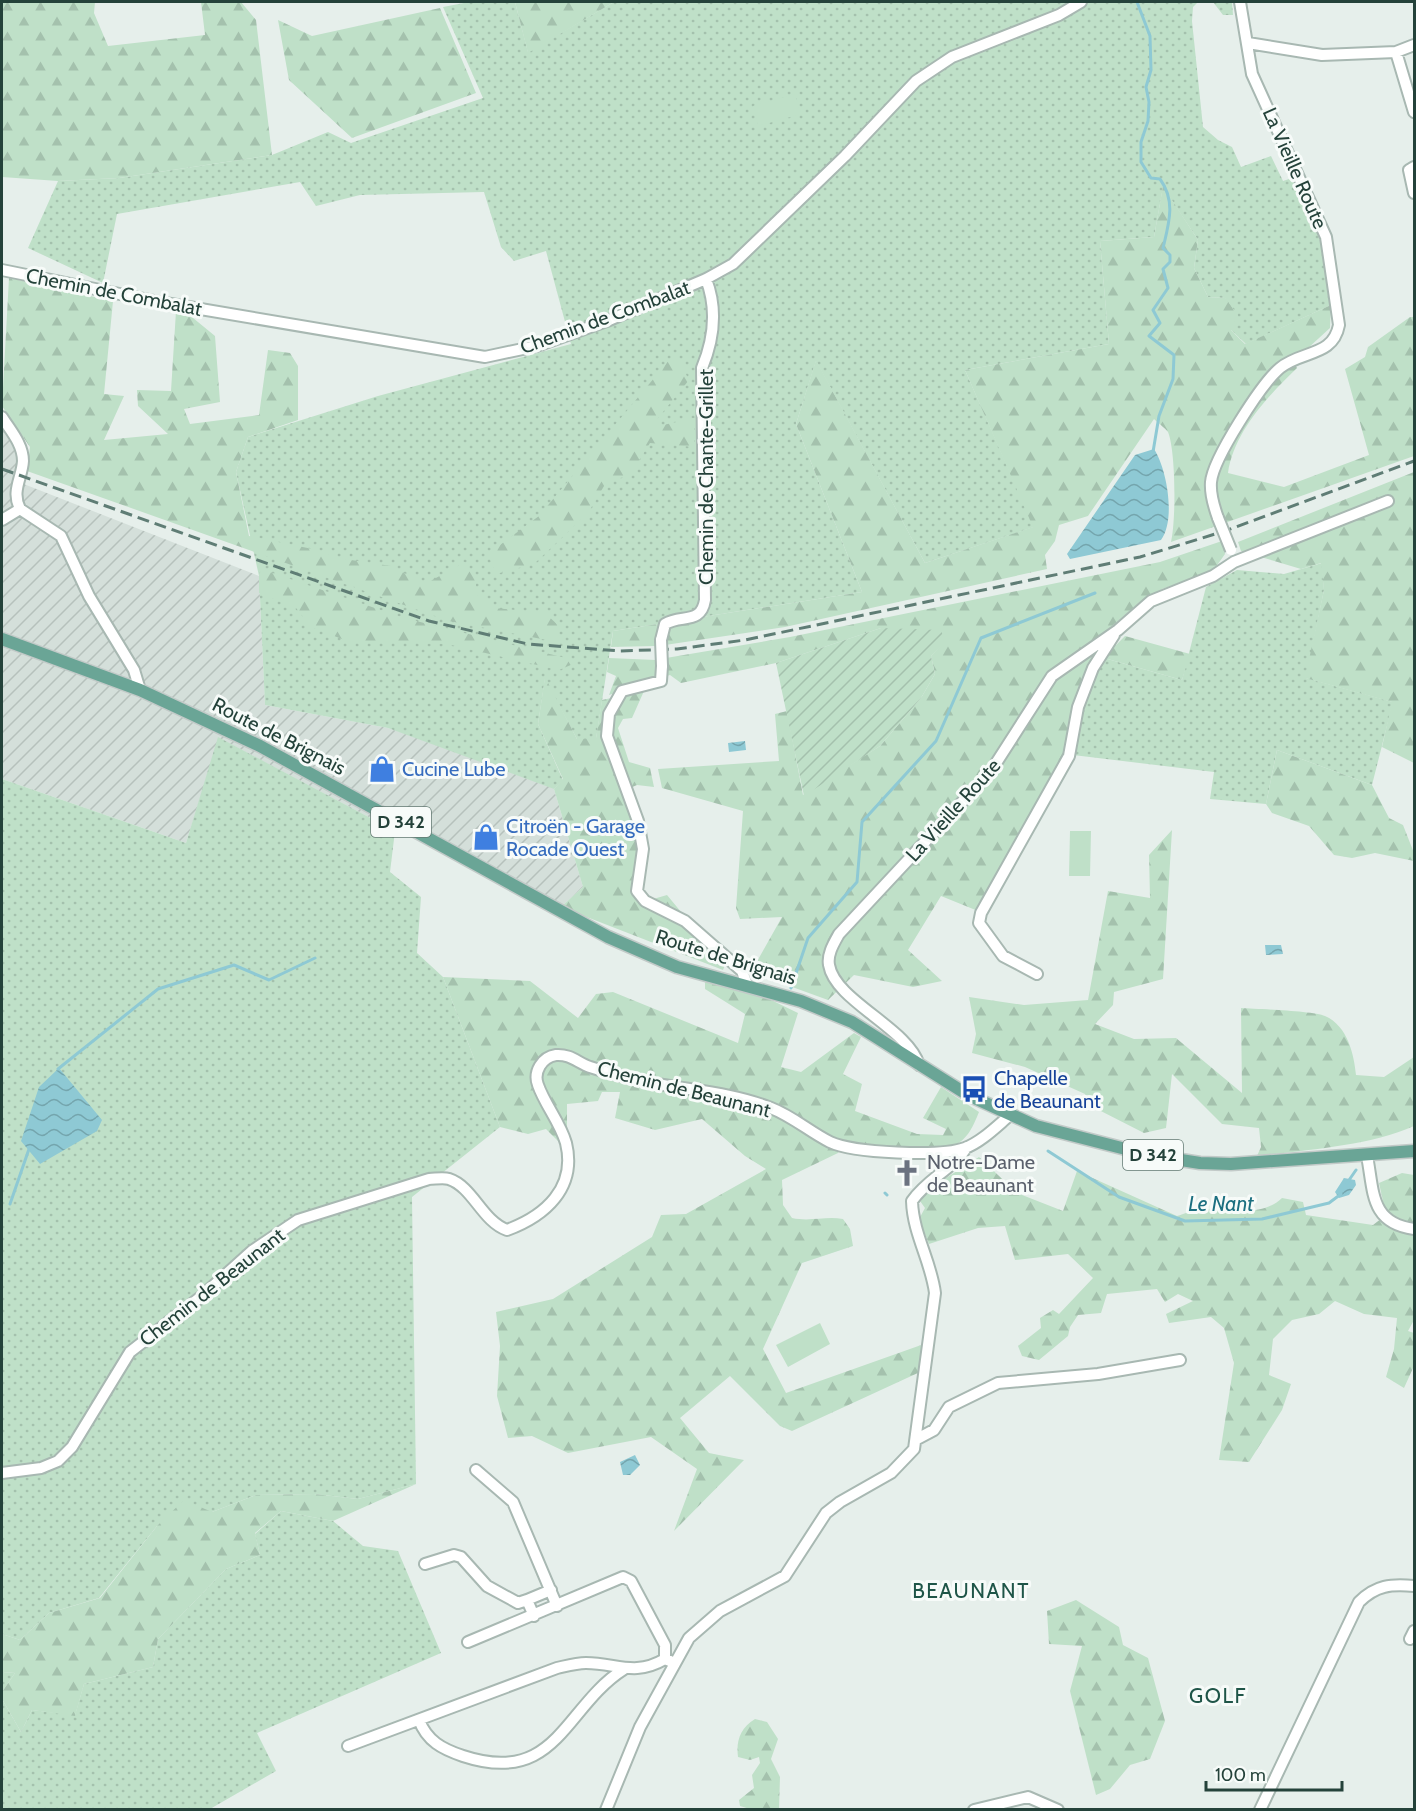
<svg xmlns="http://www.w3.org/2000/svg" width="1416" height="1811" font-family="Cabin,sans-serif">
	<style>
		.industrial { fill: url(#industrial-furrows) }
		.grass { fill: url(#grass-dots) }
		.forest { fill: url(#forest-firs) }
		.garden { fill: url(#garden-furrows) }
		.pitch { fill: #bfe0c8 }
		.water { fill: url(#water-waves) }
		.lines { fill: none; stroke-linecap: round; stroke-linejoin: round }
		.stream { stroke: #8ec9d4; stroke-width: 3 }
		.minor-casing { stroke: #a8b8b2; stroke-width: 14 }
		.major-casing { stroke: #c2cac8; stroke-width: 15 }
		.minor { stroke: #fff; stroke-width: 10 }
		.major { stroke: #6aa596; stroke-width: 12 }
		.rail { stroke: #5f7d75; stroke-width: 3; stroke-dasharray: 12 6; stroke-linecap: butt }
		.minor-bridge-casing { stroke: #a8b8b2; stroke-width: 14; stroke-linecap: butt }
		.minor-bridge { stroke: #fff; stroke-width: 10 }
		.labels { text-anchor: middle; stroke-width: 6; stroke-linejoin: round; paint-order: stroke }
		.shield { fill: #f7fbf9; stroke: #637a73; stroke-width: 1.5 }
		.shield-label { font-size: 18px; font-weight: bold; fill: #24423a }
		.street-label { font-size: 20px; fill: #24423a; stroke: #f7fbf9 }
		.shop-label { font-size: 20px; fill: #366cbe; stroke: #f7fbf9; text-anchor: start }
		.transit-label { font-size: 20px; fill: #164399; stroke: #f7fbf9; text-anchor: start }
		.worship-label { font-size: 20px; fill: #5b616d; stroke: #f7fbf9; text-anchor: start }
		.water-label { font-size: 21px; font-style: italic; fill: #1c6f80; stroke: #f7fbf9 }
		.neighbourhood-label { font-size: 21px; letter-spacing: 1.5px; fill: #1f5548; stroke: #f7fbf9 }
	</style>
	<defs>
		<pattern id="industrial-furrows" width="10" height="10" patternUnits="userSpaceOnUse" patternTransform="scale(1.5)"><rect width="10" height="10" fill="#d4dfda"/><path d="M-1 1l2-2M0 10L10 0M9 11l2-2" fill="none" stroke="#b6c1bc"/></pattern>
		<pattern id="grass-dots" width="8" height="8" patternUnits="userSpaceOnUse" patternTransform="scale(1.5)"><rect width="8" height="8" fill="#bfe0c8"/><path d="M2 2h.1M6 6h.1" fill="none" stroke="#a4c1ad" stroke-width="1.8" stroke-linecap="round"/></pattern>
		<pattern id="forest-firs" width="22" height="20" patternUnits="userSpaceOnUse" patternTransform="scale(1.5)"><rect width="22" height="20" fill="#bfe0c8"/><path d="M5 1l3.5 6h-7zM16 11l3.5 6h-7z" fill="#a4c1ad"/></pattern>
		<pattern id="garden-furrows" width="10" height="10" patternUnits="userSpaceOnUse" patternTransform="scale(1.5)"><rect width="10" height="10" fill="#bfe0c8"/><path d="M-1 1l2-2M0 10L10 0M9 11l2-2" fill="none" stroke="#a4c1ad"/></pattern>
		<pattern id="water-waves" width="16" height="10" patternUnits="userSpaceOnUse" patternTransform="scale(1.5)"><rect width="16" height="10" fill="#8ec9d4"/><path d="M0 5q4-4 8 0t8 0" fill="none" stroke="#74a5ad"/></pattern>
	</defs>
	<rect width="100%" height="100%" fill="#e6efeb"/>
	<path class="industrial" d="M2,424L16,446V481L259,576L265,705L388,728L545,779L554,789L583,887L561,907L403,817L395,831L219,738L186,843L2,779Z"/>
	<path class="grass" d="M469,2H515L528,52L614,2H1198L1193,7L1192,21L1203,127L1218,140L1232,147L1241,167L1271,156L1283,181L1292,178L1320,238L1331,305L1246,344L1231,330L1225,298L1208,297L1194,268L1198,240L1163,187L1154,237L1100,241L1109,344L965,370L1034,527L925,563L816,361L796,424L862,592L613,631L596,739H577L545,679L538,724L563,780L554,789L388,728L265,705L259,576L236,472L248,437L378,396L571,344L546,251L514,261L501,247L484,192L360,195L316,206L300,182L117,214L103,283L28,248L58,181L119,178L272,155L328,132L351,143L483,98L443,7Z
		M1213,2H1232L1233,15H1223Z
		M1322,563L1324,590L1306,678L1393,702L1372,785L1277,750L1266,804L1210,799L1214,772L1073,755L1083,708L1104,658L1182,680L1206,587L1237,570L1284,574Z
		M218,737L395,831L390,872L421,897L417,953L443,977L500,1127L412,1197L416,1484L358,1499L314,1494L256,1495L212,1512L157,1526L99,1598L49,1613L20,1640L2,1634V779L186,843Z
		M281,1511L333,1521L363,1546L398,1551L441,1653L257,1733L276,1771L210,1809H2V1699L21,1732L32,1710L75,1715L84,1684L153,1667L158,1639L226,1569L260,1555L255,1534Z
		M2,1672L15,1673L2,1692Z"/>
	<path class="forest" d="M2,2H95L94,13L108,46L205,35L201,2H241L256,20L272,155L119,178L58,181L2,177Z
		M515,2H614L528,53Z
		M440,8L476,93L352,138L289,80L278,20L312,36Z
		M1163,186L1198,240L1194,268L1208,297L1225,298L1238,315L1231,330L1245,344L1331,305L1330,328L1307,349L1290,356L1297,368C1269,395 1234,431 1228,473L1284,487L1369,455L1345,369L1365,357L1368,347L1410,317H1414V456L1171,542C1176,521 1176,452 1168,432C1165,428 1158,423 1154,419L1088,516L1059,525L1055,541L1045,555L1047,569L785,627L665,645L664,638L655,639V646L611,647L613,631L862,592L796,424L816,360L925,563L1033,527L965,370L1109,344L1100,241L1154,237Z
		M9,278L113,301L104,394L124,396L104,440L168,434L138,406L137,390L171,391L176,311L187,313L215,336L220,402L184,409L190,424L259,415L268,350L290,353L298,366V420L248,437L236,472L249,536L327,552L331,557L391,566L425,584L465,562L476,580V594L495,608L545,613L560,627L557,642L449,621L27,471L30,447L2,406Z
		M675,353L689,380L650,428L694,418V447L650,443L629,476L607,481L588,513L534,564L496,574L488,554L539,516Z
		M1414,472V763L1382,747L1392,702L1305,678L1324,590L1321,563L1301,569L1241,551L1238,542Z
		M1222,541L1225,554L1213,571L1162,589L1140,602L1104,633L1116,645L1125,636L1190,654L1182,680L1104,658L1083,708L1073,755L978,911L941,896L908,950L942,981L913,987L854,975L828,1000L751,972L782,917L740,919L736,908L743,811L662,788L658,769L779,761L775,714L787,711L803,795L880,746L921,698L935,674L931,656L944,642L881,628L776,663L681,683L670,675L609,695L616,676L607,672L609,658L656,660V666L664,667L666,658L790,637L1160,562Z
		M261,569L404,618L574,660L573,664L559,670L447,644L347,641L311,627L296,608L259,593V576Z
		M545,677L577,739L596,738L602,700L644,691L632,718L623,719L618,728L629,762L650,768L654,787L637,785L623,791L635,825L643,902L667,895L725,965L723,970L561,907L583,887L554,789L563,779L538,724Z
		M1277,750L1372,785L1389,818L1403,825L1414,853V861L1375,853L1352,858L1334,855L1309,826L1272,813L1266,804Z
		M1172,830L1163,979L1114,992L1113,1005L1095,1024L1134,1039L1176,1038L1242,1093L1241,1008C1258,1009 1314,1011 1325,1016C1348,1026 1354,1055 1356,1075L1384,1077L1414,1057V1126C1369,1146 1306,1150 1257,1156L1261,1147L1259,1128L1222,1124L1172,1074L1166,1128L1144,1133L1091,1106L1085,1094L1025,1067L972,1053L976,1034L969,997L1024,1005L1088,1000L1108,891L1150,898L1149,855Z
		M443,977L530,981L578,1018L596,994L613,992L738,1043L745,1014L705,989V982L767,998L798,1013L781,1067L801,1072L854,1033L861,1037L843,1074L862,1084L855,1111L917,1134L943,1135L946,1129L923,1118L941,1087L979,1112C974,1124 968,1140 954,1145C931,1154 871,1144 845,1141L838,1153L782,1180L783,1205L792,1218C810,1222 825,1216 843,1219L850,1229L853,1246L802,1263L763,1349L786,1393L924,1344L920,1372L792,1431L780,1426L730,1376L680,1418L709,1453L744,1460L674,1531L697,1469L651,1437L568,1453L532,1436L508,1438L497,1396L500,1346L496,1312L553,1299L652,1237L661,1215L686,1214L766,1169L745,1156L702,1119L655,1130L615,1118L620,1092H602L598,1101L567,1104V1134L561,1144L546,1129L528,1134L500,1127Z
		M979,1157L1017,1193L1063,1211L1077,1171L1177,1216C1184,1214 1192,1210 1199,1209C1227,1207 1260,1219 1282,1198L1303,1202L1306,1215L1373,1225L1386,1215L1379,1183L1402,1173L1414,1175V1320L1408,1331L1414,1333V1366L1404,1388L1386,1377L1394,1349L1397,1318L1364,1314L1335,1301L1319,1314L1292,1320L1273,1339L1269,1375L1291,1384L1282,1410L1249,1462L1219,1460L1234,1363L1224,1328L1211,1317L1169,1323L1166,1314L1193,1301L1178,1294L1165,1302L1157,1289L1107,1294L1101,1313L1078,1315L1070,1327L1068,1336L1039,1360L1022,1356L1018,1346L1041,1328L1040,1318L1053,1310L1059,1314L1093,1278L1068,1254L1015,1260L1005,1226L978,1228L929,1244L919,1219L925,1208L920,1201L927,1190Z
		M416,1484L333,1521L281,1511L255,1533L260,1555L226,1569L158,1639L153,1667L84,1684L75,1716L32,1710L21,1732L2,1699V1692L15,1673L2,1672V1634L20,1640L49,1613L100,1598L157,1526L184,1500L212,1512L256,1495L314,1494L358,1499Z
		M1076,1600L1119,1627L1123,1645L1148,1658L1165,1721L1150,1759L1130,1765L1110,1789L1096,1795L1070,1691L1082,1646L1049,1644L1047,1611Z
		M755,1719L767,1722L778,1739L771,1759L780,1777L779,1809H750L740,1806L739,1800L754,1788L752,1775L760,1763L759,1757L750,1760L738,1757C736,1741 740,1728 755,1719Z"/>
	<path class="garden" d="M881,628L941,630L945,642L931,656L935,674L921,698L880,746L804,796L776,663Z"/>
	<path class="pitch" d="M795,94L801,114L758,126L753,106Z
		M1070,831H1091L1090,876H1069Z
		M820,1323L830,1344L788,1367L776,1345Z"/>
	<path class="water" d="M1154,449C1167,469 1176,520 1161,540L1070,559L1067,554L1135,455Z
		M745,741L746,750L729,752L728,743Z
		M1265,945H1281L1283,954L1266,955Z
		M59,1068L102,1120L97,1131L40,1164L21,1141L39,1087Z
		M1344,1178L1355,1180L1356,1185L1349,1195L1339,1198L1335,1192Z
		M635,1455L640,1465L630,1475H623L620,1462Z"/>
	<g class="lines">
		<path class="stream" d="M1137,2L1150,36L1151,70L1146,87L1149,102L1148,121L1141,142V162L1151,178L1160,179C1176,201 1169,223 1163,248L1170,255V262L1163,269L1168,288L1153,310L1160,323L1149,336L1174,355L1173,379L1159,416L1153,452
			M791,988L808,938L857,882L862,822L936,741L981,638L1095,593
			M58,1069L158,989L234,965L269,980L315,958
			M1048,1151L1119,1197L1185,1221L1262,1219L1329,1203L1341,1194
			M1347,1183L1356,1170
			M885,1193L887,1195
			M10,1204L29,1149"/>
		<defs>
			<path id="minor" d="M1248,43L1322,55L1396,52L1414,45
				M1396,52L1414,112
				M1414,167L1409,170L1414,193
				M2,270L159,302L485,357L537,346L607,321L706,279L733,264L845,156L916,81L952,57L1059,15L1081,2
				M2,417C10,430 23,444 23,461C22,478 11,491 20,509L61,536L89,596L134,670L140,690
				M1218,518C1214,507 1210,494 1211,482C1213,459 1261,384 1280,368C1302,350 1333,357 1339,325L1326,237L1252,74L1240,2
				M2,520L20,509
				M661,640L665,624C681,614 701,625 705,600L702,368C714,339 718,310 706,279
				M662,666L661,681L622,691L609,714L607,736L638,821L643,849L637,891L645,901L685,921L742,971L747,985
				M1037,974L1003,956L979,923L981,913L1069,756L1078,707L1093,668L1114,635
				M919,1065C908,1028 835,1001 829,965C827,954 834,943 839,934L991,771L1052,676L1118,630L1151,601L1213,576L1234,562L1388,501
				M1367,1156C1374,1192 1370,1223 1414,1229
				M917,1439L934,1430L949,1407L998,1383L1098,1374L1180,1360
				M476,1470L513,1502L557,1606
				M2,1473L41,1468L58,1461L72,1447L130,1352L202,1296L252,1251L298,1220L429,1179C435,1179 443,1177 449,1179C473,1187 482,1221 507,1230C545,1216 577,1188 566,1143C560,1122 545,1105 538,1085C533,1072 542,1057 556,1055C570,1054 577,1062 590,1067C602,1071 616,1075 629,1078C676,1090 726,1090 771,1108C792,1116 810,1132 830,1142C853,1153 941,1157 965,1148C981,1142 996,1127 1009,1116
				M425,1564L454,1555L461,1557L487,1586L518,1603L527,1600
				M534,1616L527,1600L551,1590
				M1410,1639L1414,1631
				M468,1642L623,1577L631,1581L665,1645V1659L670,1661
				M419,1720C427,1741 442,1749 463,1756C557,1787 564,1707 624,1669
				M348,1746L557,1668C566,1666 576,1663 586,1663C617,1663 634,1677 665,1659
				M606,1810L640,1727L689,1638L720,1611L785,1576L826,1513L840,1502L891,1473L914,1449L935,1293C931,1261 913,1234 912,1201C928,1178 952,1170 967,1147
				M974,1810L1028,1797L1058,1810
				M1260,1810L1359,1602C1376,1585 1391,1584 1414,1586"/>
			<path id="major" d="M2,639L140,690L260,746L608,937L677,967L801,1001L852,1022L968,1095L1036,1126L1149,1155L1200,1163L1231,1164L1414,1151"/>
		</defs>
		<use href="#minor" class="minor-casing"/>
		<use href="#major" class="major-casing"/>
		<use href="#minor" class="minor"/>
		<use href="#major" class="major"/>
		<path class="rail" d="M2,469L429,621L528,644L620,651L677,649L745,640L1140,557L1225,531L1414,461"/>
		<defs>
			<path id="minor-bridge" d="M1218,518L1231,550
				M661,640L662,666"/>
		</defs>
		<use href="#minor-bridge" class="minor-bridge-casing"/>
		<use href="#minor-bridge" class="minor-bridge"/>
	</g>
	<defs>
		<symbol id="shop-bare" viewBox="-9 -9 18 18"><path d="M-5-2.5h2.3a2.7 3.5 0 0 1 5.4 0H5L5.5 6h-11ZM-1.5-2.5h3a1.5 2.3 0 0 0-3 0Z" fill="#3f7fe0" stroke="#f7fbf9" stroke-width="2.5" paint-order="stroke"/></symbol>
		<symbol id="bus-bare" viewBox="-9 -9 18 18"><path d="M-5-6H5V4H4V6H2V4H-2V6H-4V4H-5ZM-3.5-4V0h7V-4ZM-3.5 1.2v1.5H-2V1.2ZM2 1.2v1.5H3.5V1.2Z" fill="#1a4fb4" stroke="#f7fbf9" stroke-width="2.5" paint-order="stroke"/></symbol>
		<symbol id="church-bare" viewBox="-9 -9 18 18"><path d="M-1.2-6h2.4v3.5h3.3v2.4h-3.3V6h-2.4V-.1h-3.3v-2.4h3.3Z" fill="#6b7280" stroke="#f7fbf9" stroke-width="2.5" paint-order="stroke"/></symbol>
	</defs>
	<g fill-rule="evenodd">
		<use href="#shop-bare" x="363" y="750" width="38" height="38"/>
		<use href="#shop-bare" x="467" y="818" width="38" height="38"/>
		<use href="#bus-bare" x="955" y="1070" width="38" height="38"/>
		<use href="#church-bare" x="888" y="1154" width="38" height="38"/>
	</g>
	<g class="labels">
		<g class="shield">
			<rect x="371" y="807" width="60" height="30" rx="4.5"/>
			<rect x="1123" y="1140" width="60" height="30" rx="4.5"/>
		</g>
		<g class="shield-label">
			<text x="401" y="828">D 342</text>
			<text x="1153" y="1161">D 342</text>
		</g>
		<g class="street-label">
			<text transform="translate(1295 168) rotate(66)" y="7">La Vieille Route</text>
			<text transform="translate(114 292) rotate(11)" y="7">Chemin de Combalat</text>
			<text transform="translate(605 317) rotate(-20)" y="7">Chemin de Combalat</text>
			<text transform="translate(706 477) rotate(-90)" y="7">Chemin de Chante-Grillet</text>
			<text transform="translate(279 736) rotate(27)" y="7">Route de Brignais</text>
			<text transform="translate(953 810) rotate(-48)" y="7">La Vieille Route</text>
			<text transform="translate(726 957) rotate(17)" y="7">Route de Brignais</text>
			<text transform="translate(684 1089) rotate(14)" y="7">Chemin de Beaunant</text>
			<text transform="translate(212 1287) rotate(-38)" y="7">Chemin de Beaunant</text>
		</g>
		<g class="shop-label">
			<text x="402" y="776">Cucine Lube</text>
			<text x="506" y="833">Citroën - Garage<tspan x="506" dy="23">Rocade Ouest</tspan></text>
		</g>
		<g class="transit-label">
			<text x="994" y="1085">Chapelle<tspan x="994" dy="23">de Beaunant</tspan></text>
		</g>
		<g class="worship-label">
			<text x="927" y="1169">Notre-Dame<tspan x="927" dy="23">de Beaunant</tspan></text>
		</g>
		<g class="water-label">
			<text x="1221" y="1211">Le Nant</text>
		</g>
		<g class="neighbourhood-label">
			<text x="971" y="1598">BEAUNANT</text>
			<text x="1218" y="1703">GOLF</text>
		</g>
	</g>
	<rect width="1416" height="1811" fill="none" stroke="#24423a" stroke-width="6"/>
	<path d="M1206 1781v9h136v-9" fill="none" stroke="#24423a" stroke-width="3"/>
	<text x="1215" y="1781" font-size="18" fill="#24423a" stroke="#f7fbf9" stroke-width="4.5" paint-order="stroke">100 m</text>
</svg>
